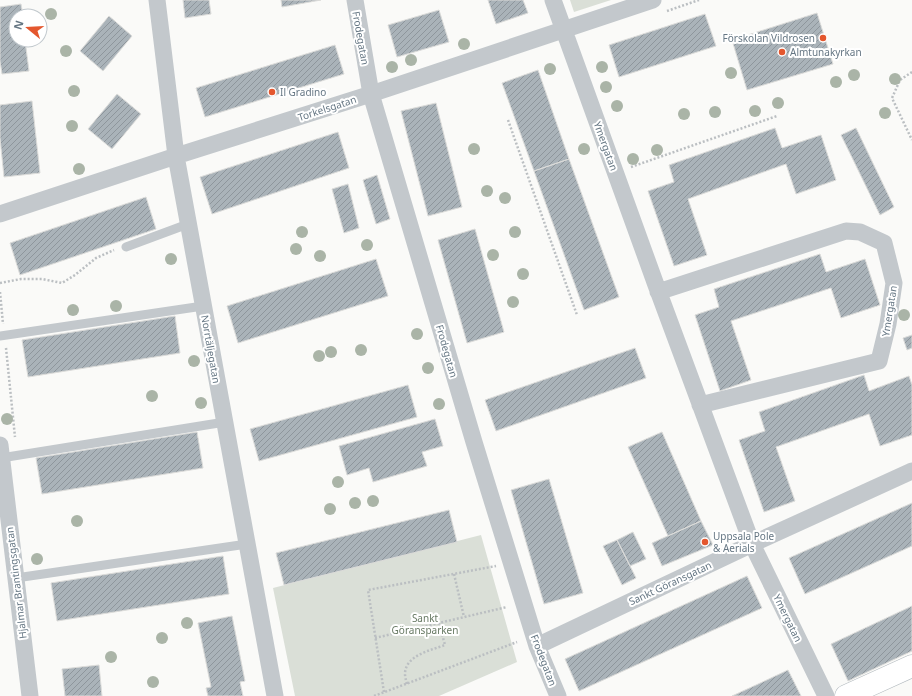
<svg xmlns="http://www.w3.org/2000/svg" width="912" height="696" font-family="'Noto Sans',sans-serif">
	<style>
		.green { fill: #dadfd7 }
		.building { fill: url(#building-hatch); stroke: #dcdcda }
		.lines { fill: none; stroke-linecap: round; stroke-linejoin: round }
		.secondary-casing { stroke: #b3babf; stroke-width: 23 }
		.path { stroke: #bbbfc2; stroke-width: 2.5; stroke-dasharray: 2 2; stroke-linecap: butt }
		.lane { stroke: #c3c8cc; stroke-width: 9 }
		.street { stroke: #c3c8cc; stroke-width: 17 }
		.secondary { stroke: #fff; stroke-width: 22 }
		.tree { fill: #aab4a7 }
		.poi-dot { fill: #e4572e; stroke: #fff; stroke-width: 1.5 }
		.labels { text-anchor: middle; stroke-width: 4; stroke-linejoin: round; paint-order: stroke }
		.street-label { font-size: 10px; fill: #657683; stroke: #fff }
		.poi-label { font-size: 10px; fill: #657683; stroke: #fff; text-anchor: start }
		.park-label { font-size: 10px; fill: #687a64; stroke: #fff }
	</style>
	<defs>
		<pattern id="building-hatch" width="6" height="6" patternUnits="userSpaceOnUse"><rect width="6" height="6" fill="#aab3b9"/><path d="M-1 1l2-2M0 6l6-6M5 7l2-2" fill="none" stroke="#8e969c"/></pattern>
	</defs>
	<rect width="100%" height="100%" fill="#fafaf8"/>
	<path class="green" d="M570,0H611L574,12Z
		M481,535L517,662L439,696H295L273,588Z"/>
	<path class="building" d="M183,0H209L211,14L185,18Z
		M281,0H321L282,7Z
		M488,0H523L528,13L496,24Z
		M21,4L23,16H16V40H25L29,71L2,74L0,61V7Z
		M439,10L449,42L397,57L388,25Z
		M817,13L833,64L747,90L732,40Z
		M705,14L716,46L619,77L609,45Z
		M109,16L132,36L103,71L80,51Z
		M335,45L344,74L205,117L196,88Z
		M538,70L569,159L534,171L502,83Z
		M117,94L141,114L112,149L88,129Z
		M32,101L40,173L4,177L0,138V105Z
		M436,103L462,207L428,216L401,111Z
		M775,128L782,148L821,135L836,180L796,194L786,164L688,199L707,255L674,266L648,191L674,182L669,165Z
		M856,128L894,207L880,215L841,135Z
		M338,132L349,168L212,214L200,177Z
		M569,159L619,297L584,310L534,171Z
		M377,175L390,219L376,224L363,180Z
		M348,184L359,228L344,233L332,189Z
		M146,197L156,229L20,275L10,243Z
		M475,229L504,332L467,343L438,240Z
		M820,254L826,272L865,259L880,305L841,318L831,288L731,321L751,380L720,391L695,315L719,307L714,289Z
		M376,259L388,296L238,343L227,306Z
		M175,316L180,353L28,377L22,340Z
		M912,335V348L907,350L903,338Z
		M635,348L646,378L496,431L485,400Z
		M864,375L869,391L909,376L912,385V435L880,446L869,414L776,447L795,501L764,512L739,440L765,431L759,412Z
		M408,385L417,417L259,461L250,429Z
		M435,419L443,446L422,452L427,466L373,482L369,468L347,475L339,446Z
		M197,432L203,468L42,494L36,458Z
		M662,432L701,521L668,536L628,447Z
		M549,479L583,593L544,604L511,490Z
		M912,503V546L805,594L789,558Z
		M449,510L457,542L284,585L276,553Z
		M701,521L713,545L662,566L652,543Z
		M633,532L646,559L630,566L617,540Z
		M617,540L636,578L622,585L603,546Z
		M223,556L229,594L57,621L51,583Z
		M747,576L762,608L579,691L565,659Z
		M912,606V651L848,681L831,644Z
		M232,616L245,681L240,682L243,696H208L206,688L211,687L198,623Z
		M99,665L102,696H65L62,669Z
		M788,670L801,696H732L756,685Z"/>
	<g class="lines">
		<defs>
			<path id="secondary" d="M846,696L912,666"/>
		</defs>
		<use href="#secondary" class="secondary-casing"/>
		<path class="path" d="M667,11L699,0
			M912,72L900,80L892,98L912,140
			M508,120L577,315
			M631,167L777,116
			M0,283L21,279H42L62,283L75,275L96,258L114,250
			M0,292L3,324
			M6,348L15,437
			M454,574L464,617
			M375,638L507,607
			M407,684C406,680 405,677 405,674C405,655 432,650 445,645L439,623
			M384,692L368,590L496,566
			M374,696L517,642"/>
		<path class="lane" d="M126,247L188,224
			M0,336L203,306
			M1,458L225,422
			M16,578L247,544"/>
		<path class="street" d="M157,0L176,156L275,696
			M355,0L371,94L474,442L537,646L558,696
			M553,0L656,285L752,544L826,696
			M0,214L176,156L371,94L653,0
			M658,292L846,231L860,232L884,243L894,283L888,324L879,361L700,405
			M0,445L30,696
			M537,646L752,544L912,471"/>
		<use href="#secondary" class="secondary"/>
	</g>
	<g class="tree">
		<circle cx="51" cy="14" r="6"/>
		<circle cx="464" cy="44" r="6"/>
		<circle cx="66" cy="51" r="6"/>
		<circle cx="411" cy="60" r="6"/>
		<circle cx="392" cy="67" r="6"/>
		<circle cx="602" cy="67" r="6"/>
		<circle cx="550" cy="69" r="6"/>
		<circle cx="731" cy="73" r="6"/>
		<circle cx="854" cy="75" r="6"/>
		<circle cx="895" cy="79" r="6"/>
		<circle cx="836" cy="82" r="6"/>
		<circle cx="606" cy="87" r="6"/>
		<circle cx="74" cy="91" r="6"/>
		<circle cx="778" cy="103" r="6"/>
		<circle cx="617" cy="106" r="6"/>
		<circle cx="755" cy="111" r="6"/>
		<circle cx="715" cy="112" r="6"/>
		<circle cx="885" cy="113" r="6"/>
		<circle cx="684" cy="114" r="6"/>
		<circle cx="72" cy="126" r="6"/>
		<circle cx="474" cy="149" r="6"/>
		<circle cx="584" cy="149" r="6"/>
		<circle cx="657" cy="150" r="6"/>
		<circle cx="633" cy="159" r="6"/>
		<circle cx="79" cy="169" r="6"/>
		<circle cx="487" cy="191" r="6"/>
		<circle cx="505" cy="198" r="6"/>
		<circle cx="302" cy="232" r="6"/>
		<circle cx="515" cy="232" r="6"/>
		<circle cx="367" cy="245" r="6"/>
		<circle cx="296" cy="249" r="6"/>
		<circle cx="493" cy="255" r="6"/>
		<circle cx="320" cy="256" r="6"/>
		<circle cx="171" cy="259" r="6"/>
		<circle cx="523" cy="274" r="6"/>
		<circle cx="513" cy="302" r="6"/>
		<circle cx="116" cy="306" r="6"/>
		<circle cx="73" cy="310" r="6"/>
		<circle cx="904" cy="315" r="6"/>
		<circle cx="417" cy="334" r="6"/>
		<circle cx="361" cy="350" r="6"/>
		<circle cx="331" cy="352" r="6"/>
		<circle cx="319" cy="356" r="6"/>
		<circle cx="194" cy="361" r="6"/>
		<circle cx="428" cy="368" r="6"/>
		<circle cx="152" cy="396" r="6"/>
		<circle cx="201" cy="403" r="6"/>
		<circle cx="439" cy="404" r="6"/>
		<circle cx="7" cy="419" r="6"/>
		<circle cx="338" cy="482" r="6"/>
		<circle cx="373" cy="501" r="6"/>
		<circle cx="355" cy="503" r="6"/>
		<circle cx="330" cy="509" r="6"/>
		<circle cx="77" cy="521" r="6"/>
		<circle cx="37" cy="559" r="6"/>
		<circle cx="187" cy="623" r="6"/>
		<circle cx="162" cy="638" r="6"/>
		<circle cx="111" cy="657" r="6"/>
		<circle cx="153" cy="682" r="6"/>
	</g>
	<g class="poi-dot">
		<circle cx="823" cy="38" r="4"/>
		<circle cx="782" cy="52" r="4"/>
		<circle cx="272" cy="92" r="4"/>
		<circle cx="705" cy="542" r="4"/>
	</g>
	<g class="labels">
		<g class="street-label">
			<text transform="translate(361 38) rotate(80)" y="4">Frodegatan</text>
			<text transform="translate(327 108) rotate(-18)" y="4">Torkelsgatan</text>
			<text transform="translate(606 146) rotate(70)" y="4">Ymergatan</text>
			<text transform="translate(889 311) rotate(-81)" y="4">Ymergatan</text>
			<text transform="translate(211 349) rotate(80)" y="4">Norrtäljegatan</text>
			<text transform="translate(447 351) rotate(74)" y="4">Frodegatan</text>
			<text transform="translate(16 583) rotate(-97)" y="4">Hjalmar Brantingsgatan</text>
			<text transform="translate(670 583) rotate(-25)" y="4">Sankt Göransgatan</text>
			<text transform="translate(788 618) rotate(64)" y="4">Ymergatan</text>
			<text transform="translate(544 660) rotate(69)" y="4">Frodegatan</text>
		</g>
		<g class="poi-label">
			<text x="815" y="42" text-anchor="end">Förskolan Vildrosen</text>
			<text x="790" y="56">Almtunakyrkan</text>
			<text x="280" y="96">Il Gradino</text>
			<text x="713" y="540">Uppsala Pole<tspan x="713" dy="12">&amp; Aerials</tspan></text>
		</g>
		<g class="park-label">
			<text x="425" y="622">Sankt<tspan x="425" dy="12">Göransparken</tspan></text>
		</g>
	</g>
	<g transform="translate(28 28) rotate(288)"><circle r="19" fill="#ffffff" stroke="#c1c8cd"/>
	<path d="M0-3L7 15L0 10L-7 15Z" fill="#e4572e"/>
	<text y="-6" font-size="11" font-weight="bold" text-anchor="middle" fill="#657683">N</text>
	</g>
</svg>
